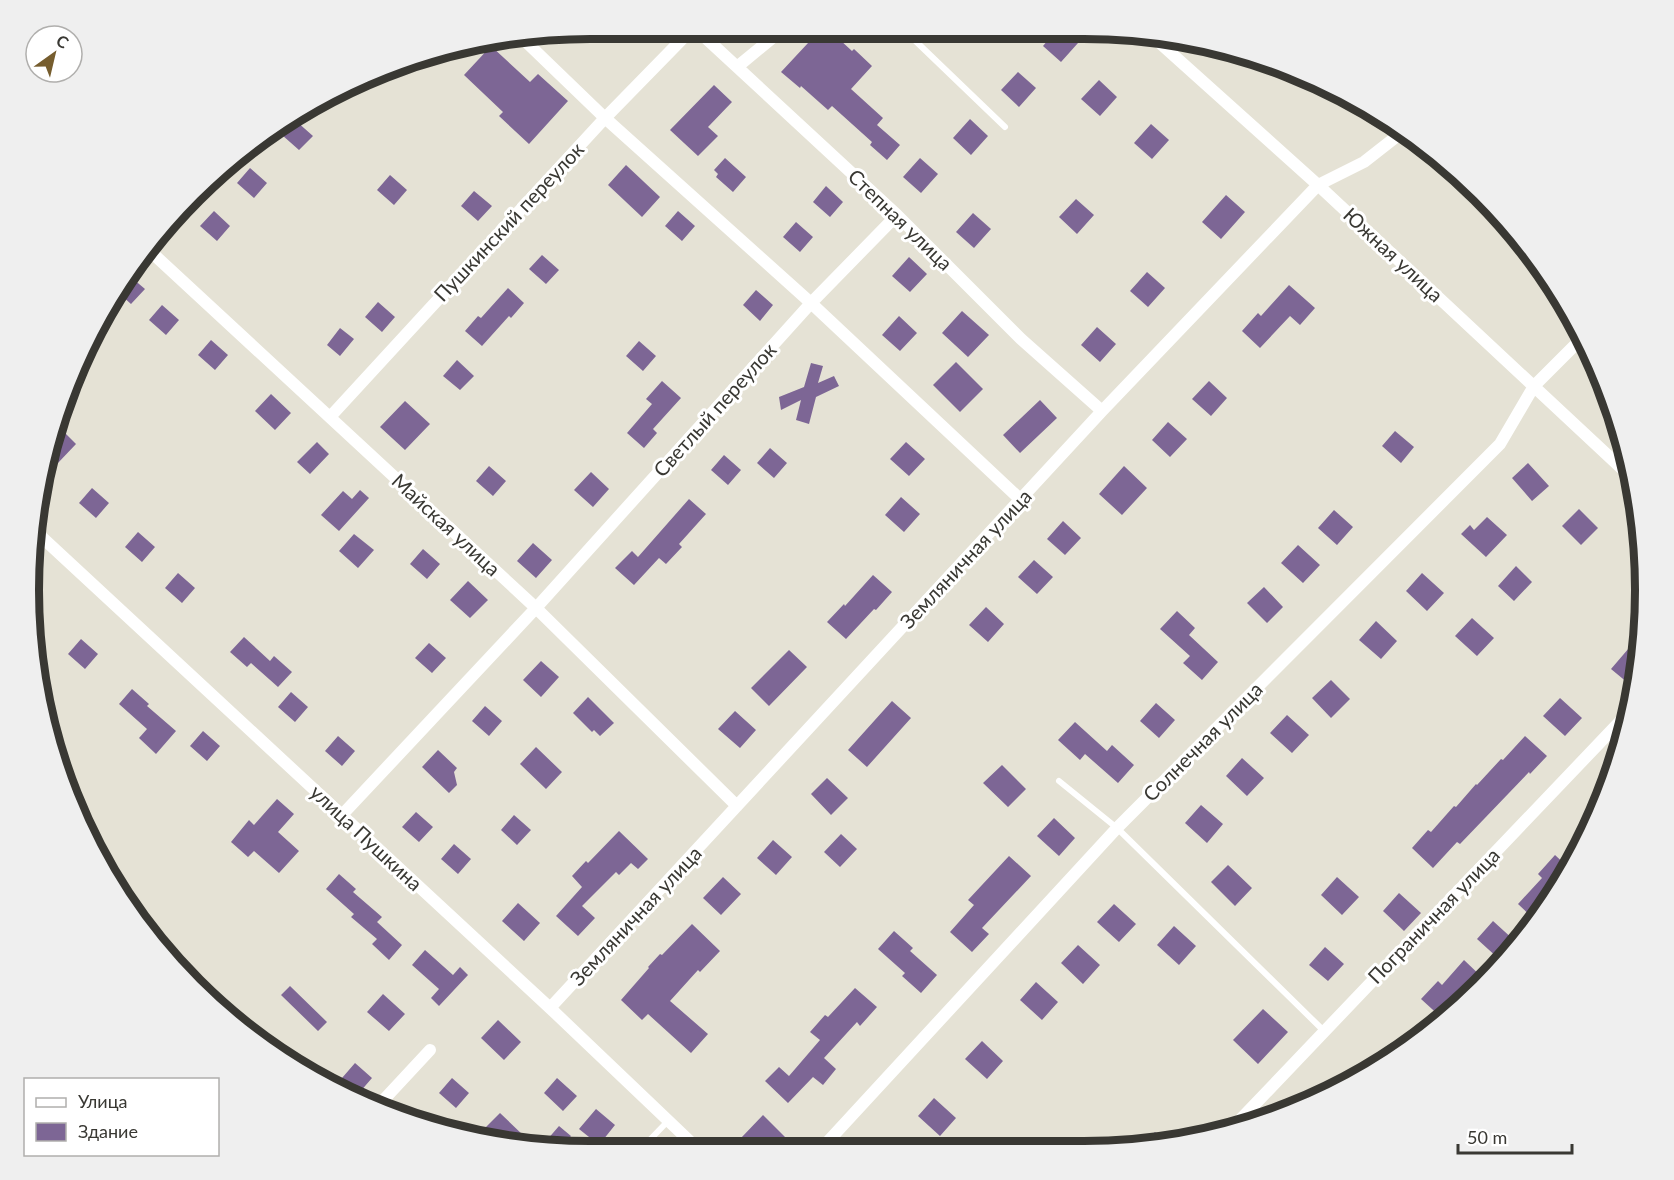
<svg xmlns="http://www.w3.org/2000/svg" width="1674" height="1180" font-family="Lato,sans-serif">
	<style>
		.building { fill: #7d6695 }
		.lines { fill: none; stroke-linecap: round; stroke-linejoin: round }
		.lane { stroke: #fff; stroke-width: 6 }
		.street { stroke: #fff; stroke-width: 12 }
		.labels { text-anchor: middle; stroke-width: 6; stroke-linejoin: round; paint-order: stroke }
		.street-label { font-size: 20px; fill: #393833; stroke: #fff }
		.rim { fill: none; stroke: #393833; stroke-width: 8 }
	</style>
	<rect width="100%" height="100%" fill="#e5e2d5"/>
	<path class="building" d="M822,28H827L852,51L854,49L872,66L851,89L883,118L877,125L900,145L887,160L870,145L872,142L832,106L828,110L801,86L800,88L781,72Z
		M1058,28H1062L1078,43L1061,62L1043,46Z
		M491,46L530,82L538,74L568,101L529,144L499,116L503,112L464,75Z
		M1018,72L1036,88L1019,107L1001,90Z
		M1099,80L1117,97L1100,116L1081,99Z
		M714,85L732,102L708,127L718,136L698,156L670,130Z
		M970,119L988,136L971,155L953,138Z
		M296,121L313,136L299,150L282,135Z
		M1151,124L1169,140L1152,159L1134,143Z
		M725,158L746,177L733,192L716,177L718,174L714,170Z
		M920,158L938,174L921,193L903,177Z
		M626,165L660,197L642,217L608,185Z
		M250,168L267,183L254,198L237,183Z
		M390,175L407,190L394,205L377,190Z
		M826,186L843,202L830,217L813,202Z
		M474,191L492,206L478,221L461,206Z
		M1226,195L1245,212L1221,239L1202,222Z
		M1076,199L1094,215L1077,234L1059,217Z
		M214,211L230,226L217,241L200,226Z
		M678,211L695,226L682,241L665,226Z
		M973,213L991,229L974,248L956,232Z
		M796,222L813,237L800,252L783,237Z
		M542,255L559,270L546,284L529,269Z
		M909,257L927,274L910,292L892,276Z
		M1147,272L1165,288L1148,307L1130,291Z
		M132,278L145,289L131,304L121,295Z
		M1289,285L1315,308L1300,325L1290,316L1260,348L1242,331L1258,313L1261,316Z
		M508,288L524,303L511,318L509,316L482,346L465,331L478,316L481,318Z
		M756,290L773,305L760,321L743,305Z
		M378,302L395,317L382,332L365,317Z
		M162,305L179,320L166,335L149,320Z
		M962,311L989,335L968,357L942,333Z
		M899,316L917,333L900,351L882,335Z
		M1097,327L1116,344L1100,362L1081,345Z
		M340,328L354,339L340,356L327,345Z
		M211,340L228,355L215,370L198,355Z
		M639,341L656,356L643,371L626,356Z
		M457,360L474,376L460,390L443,376Z
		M956,362L983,389L960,412L933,385Z
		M811,363L823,366L818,383L834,376L839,386L816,397L809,424L796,420L801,400L781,410L779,397L804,387Z
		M662,381L681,398L653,429L657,433L644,448L627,433L652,404L646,399Z
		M1209,381L1227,398L1211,416L1192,399Z
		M271,394L291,413L275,430L255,411Z
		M1040,400L1057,418L1020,453L1003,435Z
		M405,401L430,424L405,450L380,427Z
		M1168,422L1187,439L1170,457L1152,440Z
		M58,426L76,444L57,464L49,457Z
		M1395,431L1414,447L1401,463L1382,446Z
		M317,442L329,454L310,474L297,462Z
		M906,442L925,459L909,476L890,459Z
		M770,448L787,463L774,478L757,463Z
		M724,455L741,470L728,485L711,470Z
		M1528,463L1549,486L1532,501L1512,478Z
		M489,466L506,481L493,496L476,481Z
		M1124,466L1147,488L1122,515L1099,494Z
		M591,472L609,489L593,507L574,490Z
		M92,488L109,503L96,518L79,503Z
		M360,490L369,498L339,531L321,515L343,491L352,499Z
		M901,497L920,514L904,532L885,515Z
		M689,499L706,514L679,544L682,547L666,564L659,558L634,585L615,568L632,551L638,557Z
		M1579,509L1598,528L1581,545L1562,526Z
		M1334,510L1353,527L1337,545L1318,528Z
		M1487,517L1507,535L1486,557L1461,534L1470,525L1474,530Z
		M1063,521L1081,538L1065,555L1047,539Z
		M138,532L155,547L142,562L125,547Z
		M354,534L374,550L358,568L339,551Z
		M533,543L552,560L536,578L517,561Z
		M1298,545L1320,565L1303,583L1281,563Z
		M423,549L440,564L427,579L410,564Z
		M1034,560L1053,577L1037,594L1018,577Z
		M1516,566L1532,582L1514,601L1498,586Z
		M178,573L195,588L182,603L165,588Z
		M1422,573L1444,593L1427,611L1406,591Z
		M873,575L892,592L876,610L874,609L846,639L827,622L844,604L845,606Z
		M468,581L488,600L470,618L450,600Z
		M1264,587L1283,607L1267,623L1247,603Z
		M986,607L1004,624L988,642L969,625Z
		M1177,611L1195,628L1189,635L1218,662L1202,680L1183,663L1190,656L1160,629Z
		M1472,618L1494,638L1477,656L1455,636Z
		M1376,621L1397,641L1381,659L1359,640Z
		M244,637L270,661L274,656L292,672L278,687L251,663L247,667L230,652Z
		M81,639L98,654L85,669L68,654Z
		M429,643L446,658L432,673L415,658Z
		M1629,648L1639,657L1634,688L1611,669Z
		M789,650L807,667L769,706L751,688Z
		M541,661L559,677L541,697L523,680Z
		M1331,680L1350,699L1331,718L1312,698Z
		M132,689L149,704L147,706L176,731L156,754L139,738L147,729L119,704Z
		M291,692L308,707L295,722L278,707Z
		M588,697L614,723L600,736L594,730L592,732L573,713Z
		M1560,698L1582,718L1565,736L1543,716Z
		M892,701L911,718L867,767L848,750Z
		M1156,703L1175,720L1159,738L1140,721Z
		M485,706L502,721L489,736L472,721Z
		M735,711L756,730L740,748L718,729Z
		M1287,715L1309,735L1292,753L1270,733Z
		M1075,722L1107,751L1112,745L1134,765L1118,783L1085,754L1080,760L1058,740Z
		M203,731L220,746L207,761L190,746Z
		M338,736L355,751L342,766L325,751Z
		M1525,736L1547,756L1530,774L1529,772L1460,844L1457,842L1433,868L1412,848L1428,830L1431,832L1454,806L1456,807L1476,784L1477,785L1501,759L1503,760Z
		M536,747L562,772L546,789L520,764Z
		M438,750L457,768L454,772L457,785L449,793L422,767Z
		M1242,758L1264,778L1247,796L1226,776Z
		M1002,765L1026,789L1008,807L983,783Z
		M827,778L848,798L831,815L811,794Z
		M277,799L294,814L278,832L299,851L279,873L254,851L248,857L231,842L249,820L254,825Z
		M1201,805L1223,824L1207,843L1185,823Z
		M416,812L433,827L419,842L402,827Z
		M514,815L531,830L517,845L501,830Z
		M1054,818L1075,838L1059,856L1037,836Z
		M619,831L648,859L638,869L631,863L619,875L616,872L582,906L595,918L578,936L556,916L582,887L572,876L586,861L588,863Z
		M841,834L857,849L840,867L824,852Z
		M773,840L792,857L776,875L757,858Z
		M454,844L471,859L458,874L441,859Z
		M1555,855L1569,868L1536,921L1518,904L1542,878L1538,874Z
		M1009,856L1031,876L982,928L989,934L972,952L950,932L974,905L968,900Z
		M1228,865L1252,888L1235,906L1211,882Z
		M339,874L356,889L353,892L382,917L377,922L402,945L389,960L372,944L377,939L351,917L354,914L326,889Z
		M723,877L741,894L721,915L703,898Z
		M1337,877L1359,897L1342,915L1321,895Z
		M1399,893L1421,913L1404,931L1383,911Z
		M518,903L540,923L524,941L502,921Z
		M1114,904L1136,924L1119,942L1097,922Z
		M1493,921L1515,941L1499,959L1477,939Z
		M692,924L720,951L700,972L698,970L670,1001L708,1034L691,1053L648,1014L642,1020L621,1000L649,968L648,967L660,954L662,955Z
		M1174,926L1196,946L1179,965L1157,945Z
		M894,931L913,948L910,951L937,975L921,993L902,976L905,973L878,949Z
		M1078,945L1100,965L1083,984L1061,963Z
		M1325,947L1344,964L1328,981L1309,965Z
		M425,950L453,975L460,967L468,975L439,1006L431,998L439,989L412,965Z
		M1464,960L1485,980L1468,998L1465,995L1443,1019L1421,999L1438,981L1442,985Z
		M1036,982L1058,1002L1042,1020L1020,1000Z
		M290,986L327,1022L318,1031L281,995Z
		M855,988L877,1007L860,1026L857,1022L824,1058L836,1069L823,1085L813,1077L788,1103L765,1081L779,1067L789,1076L820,1040L810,1032L825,1015L828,1017Z
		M383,994L405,1014L389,1031L367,1012Z
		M1263,1009L1288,1032L1258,1064L1233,1040Z
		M498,1020L521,1042L504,1060L481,1038Z
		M982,1041L1003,1061L987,1079L965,1059Z
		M355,1063L372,1078L359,1093L342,1078Z
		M452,1078L469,1093L456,1108L439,1093Z
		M557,1078L577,1096L563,1111L544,1093Z
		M934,1098L956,1118L940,1136L918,1116Z
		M596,1109L615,1125L599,1145L579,1129Z
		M500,1113L525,1137L518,1144L494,1140L483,1130Z
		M763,1115L785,1137L773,1149H753L741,1138Z
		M559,1126L571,1136L559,1150L540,1148Z
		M1155,1132L1167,1144L1158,1147H1140Z"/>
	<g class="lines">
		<path class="lane" d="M903,29L1005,127
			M1059,781L1117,828L1324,1031
			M640,1150L668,1121"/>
		<path class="street" d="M696,29L897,215L1021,339L1102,411
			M1151,35L1318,185L1632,478
			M522,38L605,118L811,303L1021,500
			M737,67L783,29
			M149,250L536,608L737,806
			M330,417L605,118L692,29
			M33,529L550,1008L698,1149
			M342,815L536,608L811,303L897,215
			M550,1008L1102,411L1318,185L1364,162L1401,133
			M377,1107L430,1050
			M1238,1122L1630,711
			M821,1149L1117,828L1500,444L1534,386L1583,337"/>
	</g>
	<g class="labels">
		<g class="street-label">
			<text transform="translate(900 220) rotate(44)" y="7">Степная улица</text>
			<text transform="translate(509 222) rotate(-47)" y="7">Пушкинский переулок</text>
			<text transform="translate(1393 255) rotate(43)" y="7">Южная улица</text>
			<text transform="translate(715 410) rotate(-48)" y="7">Светлый переулок</text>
			<text transform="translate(446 525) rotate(43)" y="7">Майская улица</text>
			<text transform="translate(966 559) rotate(-47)" y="7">Земляничная улица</text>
			<text transform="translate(1203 742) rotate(-45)" y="7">Солнечная улица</text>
			<text transform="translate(366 838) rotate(43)" y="7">улица Пушкина</text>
			<text transform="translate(636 916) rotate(-47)" y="7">Земляничная улица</text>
			<text transform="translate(1434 916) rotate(-46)" y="7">Пограничная улица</text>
		</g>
	</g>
	<path d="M0 0H1674V1180H0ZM590 39H1084A551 551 0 0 1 1635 590V590A551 551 0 0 1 1084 1141H590A551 551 0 0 1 39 590V590A551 551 0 0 1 590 39Z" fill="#efefef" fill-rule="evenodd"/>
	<path class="rim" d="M590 39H1084A551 551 0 0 1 1635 590V590A551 551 0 0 1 1084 1141H590A551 551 0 0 1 39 590V590A551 551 0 0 1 590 39Z"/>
	<rect x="24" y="1078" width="195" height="78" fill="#ffffff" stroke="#b0afad" stroke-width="1.5"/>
	<rect x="36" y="1098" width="30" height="9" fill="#ffffff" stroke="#b0afad" stroke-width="1.5"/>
	<text x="78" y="1108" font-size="18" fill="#393833">Улица</text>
	<rect x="36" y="1123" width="30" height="18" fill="#7d6695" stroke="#b0afad" stroke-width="1.5"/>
	<text x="78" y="1138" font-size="18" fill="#393833">Здание</text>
	<g transform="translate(54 54) rotate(34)"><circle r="28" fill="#ffffff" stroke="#b0afad" stroke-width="1.5"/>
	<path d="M0-4.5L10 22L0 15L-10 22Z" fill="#765d2e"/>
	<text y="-9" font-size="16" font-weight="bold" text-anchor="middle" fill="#393833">С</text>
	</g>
	<path d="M1458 1144v9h114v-9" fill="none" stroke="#393833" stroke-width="3"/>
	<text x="1467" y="1144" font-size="18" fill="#393833" stroke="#ffffff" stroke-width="4.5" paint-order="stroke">50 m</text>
</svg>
